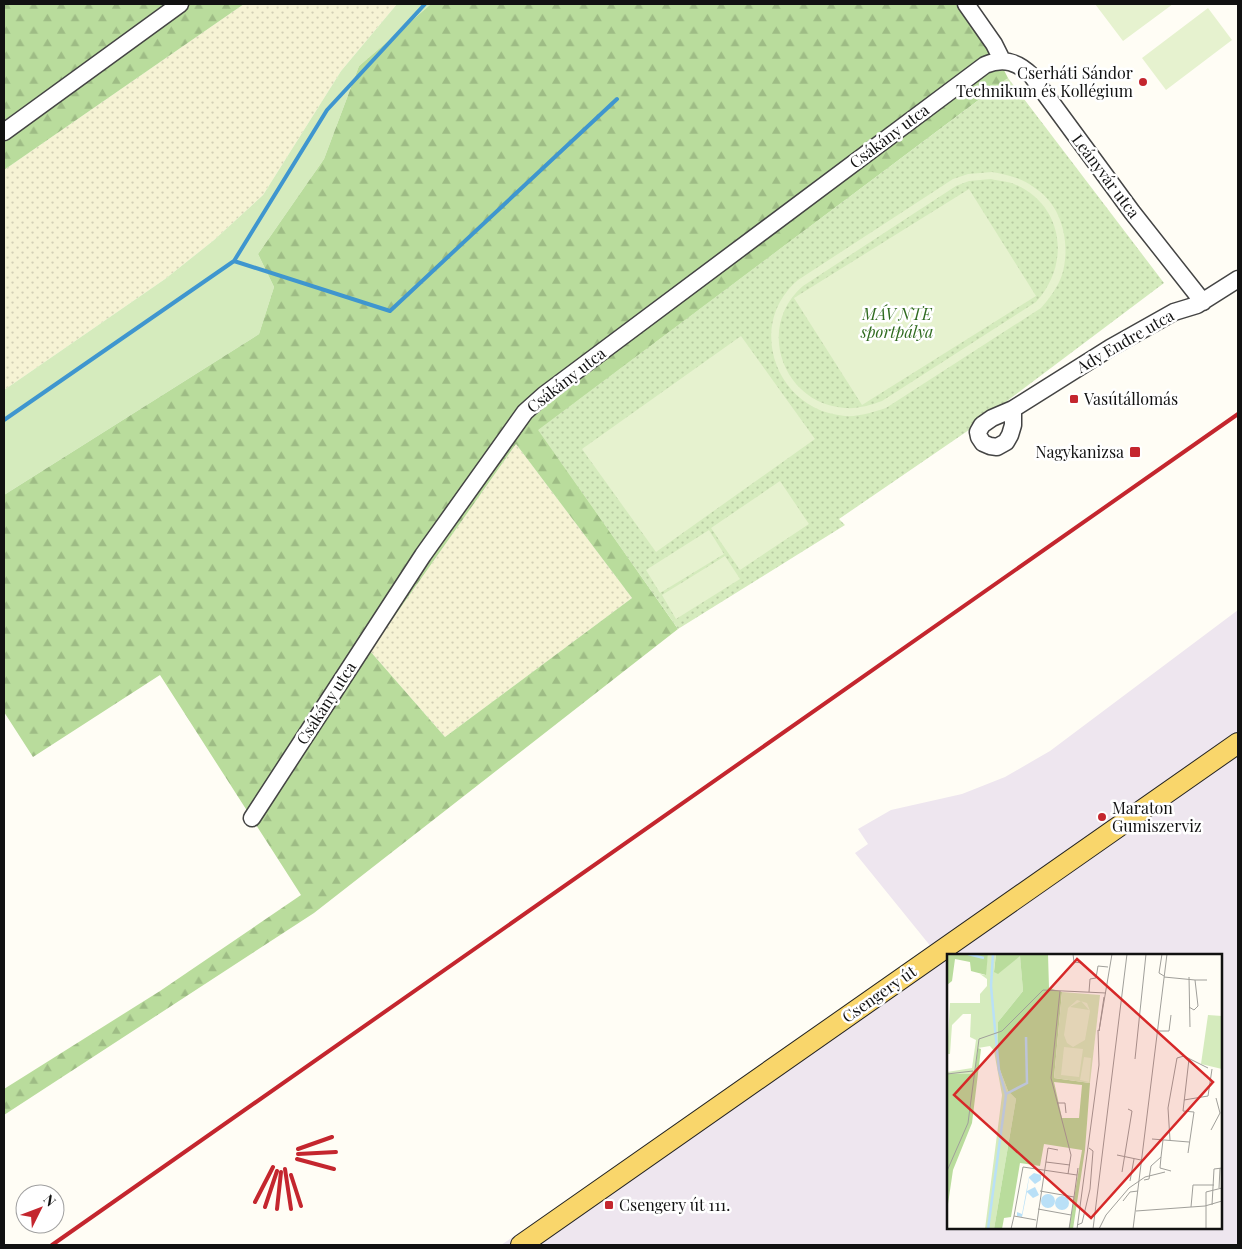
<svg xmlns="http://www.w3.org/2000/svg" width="1242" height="1249" font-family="'Playfair Display',serif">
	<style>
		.industrial { fill: #eee6ef; fill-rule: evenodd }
		.farmland { fill: url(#farmland-dots) }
		.grass { fill: #d5ebbd }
		.forest { fill: url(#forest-firs); fill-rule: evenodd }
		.park { fill: url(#park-dots) }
		.pitch { fill: #e6f2cf; fill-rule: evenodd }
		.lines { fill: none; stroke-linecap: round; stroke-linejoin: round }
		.stream { stroke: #3f96cf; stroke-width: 4 }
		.minor-casing { stroke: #444; stroke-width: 19 }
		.major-casing { stroke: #222; stroke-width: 22 }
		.minor { stroke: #fff; stroke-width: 16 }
		.major { stroke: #f9d66b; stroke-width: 20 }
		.rail { stroke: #c4262e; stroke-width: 4 }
		.poi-dot { fill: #c4262e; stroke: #fff; stroke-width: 2 }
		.labels { text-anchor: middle; stroke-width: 5; stroke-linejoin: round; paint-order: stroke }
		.poi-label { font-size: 16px; fill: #111; stroke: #fff; text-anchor: start }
		.street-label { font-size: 16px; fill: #111; stroke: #fff }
		.park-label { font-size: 16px; font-style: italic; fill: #2f6b1f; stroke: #fff }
		.inset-river { fill: none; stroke: #b9e0f7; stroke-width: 2.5 }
		.inset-road { fill: none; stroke: #a09f9a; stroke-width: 1 }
		.view { fill: #d62828; fill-opacity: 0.15; stroke: #d62828; stroke-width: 2.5 }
		.inset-edge { fill: none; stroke: #111; stroke-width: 2.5 }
	</style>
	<defs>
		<pattern id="farmland-dots" width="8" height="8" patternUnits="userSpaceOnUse" patternTransform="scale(1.25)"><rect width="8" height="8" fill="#f6f3d4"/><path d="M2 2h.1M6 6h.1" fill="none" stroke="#d2cfb5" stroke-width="1.8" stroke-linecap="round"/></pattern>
		<pattern id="forest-firs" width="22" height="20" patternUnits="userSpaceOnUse" patternTransform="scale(1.25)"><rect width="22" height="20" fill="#b9dc9c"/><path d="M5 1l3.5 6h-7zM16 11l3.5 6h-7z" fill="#9ebc85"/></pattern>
		<pattern id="park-dots" width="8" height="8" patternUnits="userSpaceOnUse" patternTransform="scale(1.25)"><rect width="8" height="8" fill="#d5ebbd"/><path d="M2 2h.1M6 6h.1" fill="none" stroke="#b6c8a1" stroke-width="1.8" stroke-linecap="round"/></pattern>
	</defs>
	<rect width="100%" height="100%" fill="#fffdf5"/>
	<path class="industrial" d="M1238,610V1245H501L673,1129L932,948L855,853L868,844L858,829L891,810L962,794L1005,777L1050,751ZM948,955H1221V1228H948Z"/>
	<path class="farmland" d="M244,4H397L341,71L263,195L214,240L165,279L4,390V170Z
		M516,444L632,598L445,737L370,651Z"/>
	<path class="grass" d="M397,4H431L359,66L324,159L258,254L274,287L259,334L4,495V390L165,279L214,240L263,195L341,71Z"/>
	<path class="forest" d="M4,4H244L4,170Z
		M431,4H970L1008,78L539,430L678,629L314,913L4,1115V1089L160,991L301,895L160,675L33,757L4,712V495L259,334L274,287L258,254L324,159L359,66ZM516,444L632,598L445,737L370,651Z"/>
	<path class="park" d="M1008,78L1164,283L966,432L839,519L845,525L678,629L538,430Z"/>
	<path class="pitch" d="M1095,4H1173L1123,41Z
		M1208,8L1232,40L1166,90L1142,58Z
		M992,172C1008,175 1022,178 1035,188C1063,206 1071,245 1062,275C1058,287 1049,299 1041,308L886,408C873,412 859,417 845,416C776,411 745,325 798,280L953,179L968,174ZM991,179C999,181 1007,181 1014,184C1064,205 1071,264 1036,302L882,401C871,405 858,409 845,408C783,404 755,327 803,286L956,186L969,181Z
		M969,189L1036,296L862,405L794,298Z
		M741,336L815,439L656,552L582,449Z
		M780,481L809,524L740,570L711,528Z
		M709,530L724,554L660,593L646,570Z
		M725,556L740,579L676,619L662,595Z"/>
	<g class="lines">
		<path class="stream" d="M234,261L390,311L617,99
			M4,420L234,261L327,110L425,4"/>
		<defs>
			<path id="minor" d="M966,4L994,44L1002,60
				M4,132L180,4
				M1013,409V425L1010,435L1006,442L997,447L990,446L983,443L979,437L978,432L982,425L992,418L1013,409L1110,348L1174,312L1197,305L1238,279
				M252,818L423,555L525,412L544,395L985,65C1004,57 1018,62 1032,76L1132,212L1203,302"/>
			<path id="major" d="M521,1245L1238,743"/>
		</defs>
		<use href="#minor" class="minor-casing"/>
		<use href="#major" class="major-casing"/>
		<use href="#minor" class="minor"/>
		<use href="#major" class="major"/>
		<path class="rail" d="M298,1149L332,1137
			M298,1154L336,1152
			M297,1159L334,1169
			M285,1169L291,1209
			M291,1175L301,1206
			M255,1202L273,1167
			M265,1207L277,1171
			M277,1209L281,1172
			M52,1245L1238,414"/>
	</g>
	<g class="poi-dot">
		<circle cx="1143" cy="82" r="5"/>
		<rect x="1069" y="394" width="10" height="10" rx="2.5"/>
		<rect x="1129" y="446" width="12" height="12" rx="2.5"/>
		<circle cx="1102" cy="817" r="5"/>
		<rect x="604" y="1200" width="10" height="10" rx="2.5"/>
	</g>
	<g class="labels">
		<g class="poi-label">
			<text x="1133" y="79" text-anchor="end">Cserháti Sándor<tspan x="1133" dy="18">Technikum és Kollégium</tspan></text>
			<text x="1084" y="405">Vasútállomás</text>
			<text x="1124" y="458" text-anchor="end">Nagykanizsa</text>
			<text x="1112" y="814">Maraton<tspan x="1112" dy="18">Gumiszerviz</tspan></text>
			<text x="619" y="1211">Csengery út 111.</text>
		</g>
		<g class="street-label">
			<text transform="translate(889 136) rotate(-37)" y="6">Csákány utca</text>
			<text transform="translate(1106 176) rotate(53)" y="6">Leányvár utca</text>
			<text transform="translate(1125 341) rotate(-30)" y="6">Ady Endre utca</text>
			<text transform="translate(566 380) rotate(-38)" y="6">Csákány utca</text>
			<text transform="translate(326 703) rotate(-57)" y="6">Csákány utca</text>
			<text transform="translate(879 994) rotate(-35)" y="6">Csengery út</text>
		</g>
		<g class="park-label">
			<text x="897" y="320">MÁV NTE<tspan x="897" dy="18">sportpálya</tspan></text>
		</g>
	</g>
	<g transform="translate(947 954)">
		<rect width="275" height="275" fill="#fffdf5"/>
		<path d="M41,0H49L47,17L73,1L76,37L51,68L50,108L61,137L69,145L47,275H38L55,141L47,97L43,92L31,94L28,116L24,120H0V118L25,114L29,86L23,83L24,60H16L5,71L3,100H0L3,49H33V40L40,32V25L33,20L38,21ZM261,61L275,62V115L254,110Z" fill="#d5ebbd"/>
		<path d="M0,0H41L39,21L24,17L23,8L8,5L5,27L0,31ZM49,0H101L102,34L115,38L107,124L143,129L138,196L126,275H122L135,196L97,190L93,212L73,209L64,263L57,264L55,275H47L69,145L61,137L50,108L51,68L76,37L73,2L51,20L47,18ZM107,128L135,131L132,164H115ZM31,94L34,95L25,169L6,216L1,250L0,120H24L28,116Z" fill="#b9dc9c" fill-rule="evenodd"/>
		<path d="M115,38L153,41L143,129L107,124Z" fill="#d5ebbd"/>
		<path d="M130,46L140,49L143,57L138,86L126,93L120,89L117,81L121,54ZM134,47L142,56L123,53L118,82L123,53ZM117,93L136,95L132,123L114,121ZM137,103L144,104L142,128L133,126Z" fill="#e6f2cf" fill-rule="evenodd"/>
		<path d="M87,219L94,221V226L88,230L82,224L80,237L88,233L92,241L86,244L80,238L75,263L70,262V258L75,260L82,223ZM94 247a7 7 0 1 1 14 0a7 7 0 1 1-14 0ZM108 249a7 7 0 1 1 14 0a7 7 0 1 1-14 0Z" fill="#b9e0f7"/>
		<path class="inset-river" d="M21,0L37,4M59,140L80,129L79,83M41,275L59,141L52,116L48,75L44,32L46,0"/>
		<path class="inset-road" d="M126,0L127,8L135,9M215,0L212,19L217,22M217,23L248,26M242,23L243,73M113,37L104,124L124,201L121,220M142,38L143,25L149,24L151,12L161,13M157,43L152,77L165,0M242,53L247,56L251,52L248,26H260M211,77H222L224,61M188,105L199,0M0,120L26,117M237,146L261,142L265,115M110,149H118L119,159M264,176L273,159L269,144M205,185L242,188M223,186L221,154L230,104L237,102L261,114M241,199L247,158L236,157L242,105M170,201L194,206M214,203L216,186M99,208L123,211M0,217L21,169L32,85L55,77L96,36L159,39M175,218L185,157L181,155M197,226L202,225L204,212L214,203L213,214L224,217M183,227L187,205M272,234L273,214M93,237L127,243L131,214M176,247L183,238L191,237M265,251L267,215L275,214M244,253L246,231H267M91,255L124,261M189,257L258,252L275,247M67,262L76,213L130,221M130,271L135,269L143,235L146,197L142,194M64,275L67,262L89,266M89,275L101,194L111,196M122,275L127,243M130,275L152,111L151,76M146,275L180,0M152,275L159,261L182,234L198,223L218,218M186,275L220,0M259,275V238L275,234"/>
		<path class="view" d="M130,5L266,128L144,264L7,141Z"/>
		<rect width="275" height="275" class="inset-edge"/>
	</g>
	<rect width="1242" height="1249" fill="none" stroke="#111111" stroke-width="10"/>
	<g transform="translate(40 1209) rotate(48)"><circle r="24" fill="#ffffff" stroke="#a0a0a0"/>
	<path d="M0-4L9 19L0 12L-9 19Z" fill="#c4262e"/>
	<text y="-8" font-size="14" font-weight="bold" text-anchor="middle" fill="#111111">N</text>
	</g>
</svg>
